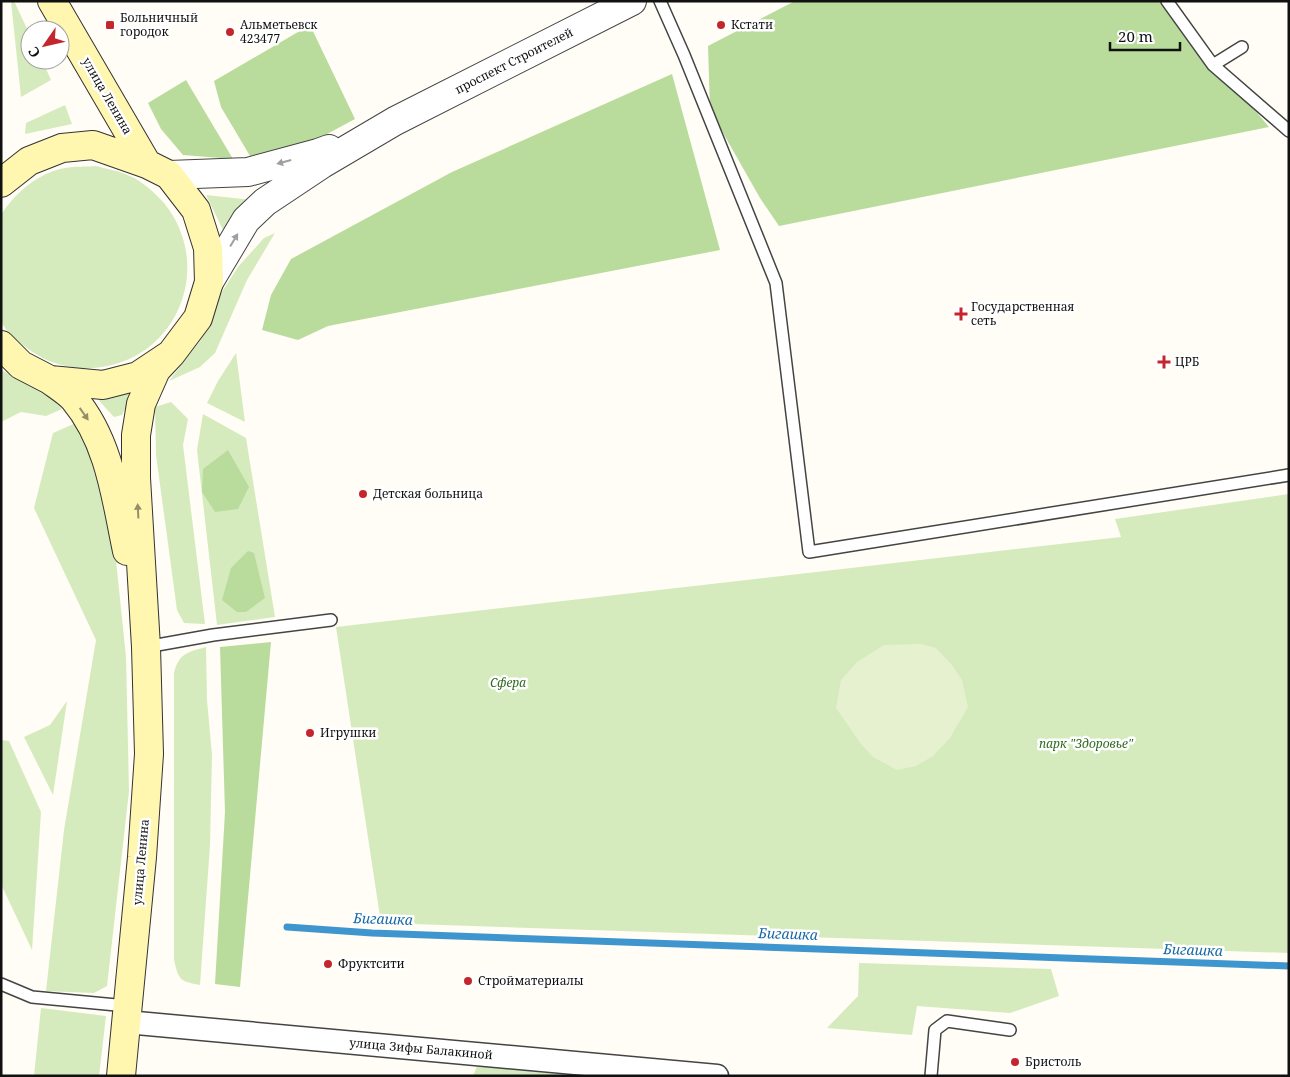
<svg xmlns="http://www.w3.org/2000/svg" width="1290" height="1077" font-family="'Noto Serif',serif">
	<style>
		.green { fill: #d5ebbd }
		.forest { fill: #b9dc9c }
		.pitch { fill: #e6f2cf }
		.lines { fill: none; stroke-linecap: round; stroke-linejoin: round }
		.stream { stroke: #3f96cf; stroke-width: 7 }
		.service-casing { stroke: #444; stroke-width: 14 }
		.minor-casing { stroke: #444; stroke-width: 25 }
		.tertiary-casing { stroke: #444; stroke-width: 30 }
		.secondary-casing { stroke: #333; stroke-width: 30 }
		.service { stroke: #fff; stroke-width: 11 }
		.minor { stroke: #fff; stroke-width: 22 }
		.tertiary { stroke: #fff; stroke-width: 28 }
		.secondary { stroke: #fff6b0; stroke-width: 28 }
		.oneway { fill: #a0a0a0 }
		.oneway2 { fill: #948f68 }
		.poi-dot { fill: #c4262e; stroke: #fff; stroke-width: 2 }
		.labels { text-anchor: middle; stroke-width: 5; stroke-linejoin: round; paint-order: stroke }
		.poi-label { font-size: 12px; fill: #111; stroke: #fff; text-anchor: start }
		.street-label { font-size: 12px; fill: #111; stroke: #fff }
		.park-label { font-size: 12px; font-style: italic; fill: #2f6b1f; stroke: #fff }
		.water-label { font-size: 14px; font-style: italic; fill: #1768a6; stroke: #fff }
	</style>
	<rect width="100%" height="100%" fill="#fffdf5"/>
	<path class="green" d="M11,1H14L30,35V60H42L51,80L21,97Z
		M65,105L72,124L25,134L26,123Z
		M96,166C106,169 116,170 125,174C140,179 154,192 164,203C216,267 176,363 93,368C73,369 53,365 36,354C26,348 4,332 1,320C0,312 1,299 1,290C1,265 1,240 1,215C15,193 38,173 65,168C75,166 86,167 96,166Z
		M206,195L252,200L256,206L223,230Z
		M275,233L247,280L215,353L200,367L169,381L200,341L218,298L238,267L264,238Z
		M236,353L245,422L207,403L218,381Z
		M1,370L43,391L62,409L46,416L21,412L1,422Z
		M130,392L131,396L122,415L114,417L101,403L97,397Z
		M171,402L188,419L183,445L205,624L184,623L177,610L156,455L155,407Z
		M203,414L246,438L275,617L217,625L197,450Z
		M78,422L97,455L114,541L126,657L129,791L107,986L94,993L46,991L64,830L96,640L34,508L53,433Z
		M1289,494V953L381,923L336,627L1121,537L1115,519Z
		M206,647L207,700L212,755L210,845L200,985C180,981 179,981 174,960V673C179,653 188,652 206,647Z
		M67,701L53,795L24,737L50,725Z
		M1,740L9,741L41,812L32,950L1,884Z
		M859,963L1051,969L1059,996L1010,1013L917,1006L912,1035L827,1028L858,996Z
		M41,1008L106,1016L99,1076H34Z
		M477,1066L579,1076H473Z"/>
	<path class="forest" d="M795,1H1163L1269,127L779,226L760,198L710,110L708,46Z
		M310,25L355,119L290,154L253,161L221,107L214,81Z
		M672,74L720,250L328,326L298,340L262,330L271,295L291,259L452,172Z
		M186,80L233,159L183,155L161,129L148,103Z
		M228,450L249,487L238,509L215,512L202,492L203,469Z
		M248,551L254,553L265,598L246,612H237L222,600L231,568Z
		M271,642L240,987L215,984L225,812L220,647Z"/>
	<path class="pitch" d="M922,644L936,648L952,665L962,680L968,707L950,738L933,756L916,766L897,770L873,757L861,744L836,708L841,680L857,662L884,645Z"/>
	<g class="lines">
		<path class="stream" d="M287,927L372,933L1289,966"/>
		<defs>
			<path id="service" d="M660,1L684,55L776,283L809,552L1289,475
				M1167,1L1213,65L1289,131
				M1213,65L1242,47
				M146,647L213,635L331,620
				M1,984L32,997L127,1006
				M931,1076L935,1030L947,1021L1010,1030"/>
			<path id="minor" d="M126,1022L717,1076"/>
			<path id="tertiary" d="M169,175L248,172L318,153L329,149
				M209,282L246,220L265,202L322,164L395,121L632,1"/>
			<path id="secondary" d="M52,1L147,164
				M1,183L29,161L62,148L93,145L147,164L169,175L196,210L208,248L209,282L198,318L171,354L138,376L103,385L50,380L21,365L1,345
				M50,380C58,386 68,392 74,399C110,442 116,499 127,551
				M121,1076L142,857L149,754L146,647L136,478V435L141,404L156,370L171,354"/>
		</defs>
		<use href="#service" class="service-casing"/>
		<use href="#minor" class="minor-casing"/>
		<use href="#tertiary" class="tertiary-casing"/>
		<use href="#secondary" class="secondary-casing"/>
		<use href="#service" class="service"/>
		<use href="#minor" class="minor"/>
		<use href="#tertiary" class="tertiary"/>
		<use href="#secondary" class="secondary"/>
	</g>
	<defs><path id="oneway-solid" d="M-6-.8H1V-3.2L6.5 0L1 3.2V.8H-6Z" transform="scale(1.25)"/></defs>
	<g class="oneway">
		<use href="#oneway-solid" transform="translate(284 162) rotate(165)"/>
		<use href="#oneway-solid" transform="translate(234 240) rotate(-59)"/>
	</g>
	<g class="oneway2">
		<use href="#oneway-solid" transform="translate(84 414) rotate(55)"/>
		<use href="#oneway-solid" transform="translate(138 511) rotate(-93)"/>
	</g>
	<g class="poi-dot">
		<rect x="105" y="20" width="10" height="10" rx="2.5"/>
		<circle cx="721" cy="25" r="5"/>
		<circle cx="230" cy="32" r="5"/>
		<path d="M958.5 306.5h5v5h5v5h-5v5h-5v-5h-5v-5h5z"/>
		<path d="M1161.5 354.5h5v5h5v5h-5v5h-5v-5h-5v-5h5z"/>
		<circle cx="363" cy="494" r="5"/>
		<circle cx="310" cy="733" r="5"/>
		<circle cx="328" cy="964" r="5"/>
		<circle cx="468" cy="981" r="5"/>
		<circle cx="1015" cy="1062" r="5"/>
	</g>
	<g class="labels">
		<g class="poi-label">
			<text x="120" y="22">Больничный<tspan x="120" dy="14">городок</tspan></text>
			<text x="240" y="29">Альметьевск<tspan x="240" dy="14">423477</tspan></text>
			<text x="731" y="29">Кстати</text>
			<text x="971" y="311">Государственная<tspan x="971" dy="14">сеть</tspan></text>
			<text x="1175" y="366">ЦРБ</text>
			<text x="373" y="498">Детская больница</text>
			<text x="320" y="737">Игрушки</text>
			<text x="338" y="968">Фруктсити</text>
			<text x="478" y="985">Стройматериалы</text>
			<text x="1025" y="1066">Бристоль</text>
		</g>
		<g class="street-label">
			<text transform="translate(514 61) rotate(-27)" y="4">проспект Строителей</text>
			<text transform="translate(107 96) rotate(60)" y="4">улица Ленина</text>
			<text transform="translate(141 862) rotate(-85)" y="4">улица Ленина</text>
			<text transform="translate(421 1049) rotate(5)" y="4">улица Зифы Балакиной</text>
		</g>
		<g class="park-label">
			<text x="508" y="687">Сфера</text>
			<text x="1086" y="748">парк "Здоровье"</text>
		</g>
		<g class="water-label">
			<text transform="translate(383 919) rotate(2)" y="5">Бигашка</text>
			<text transform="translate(788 934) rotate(2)" y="5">Бигашка</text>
			<text transform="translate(1193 950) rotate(2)" y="5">Бигашка</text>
		</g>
	</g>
	<rect width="1290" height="1077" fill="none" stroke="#111111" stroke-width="5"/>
	<g transform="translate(45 45) rotate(236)"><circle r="24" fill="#ffffff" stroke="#a0a0a0"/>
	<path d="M0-4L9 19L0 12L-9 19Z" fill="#c4262e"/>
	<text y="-8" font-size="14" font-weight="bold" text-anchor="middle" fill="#111111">С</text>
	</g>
	<path d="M1110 42v8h70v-8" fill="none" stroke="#111111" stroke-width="2.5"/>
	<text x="1118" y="42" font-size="15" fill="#111111" stroke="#ffffff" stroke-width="4" paint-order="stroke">20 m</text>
</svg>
